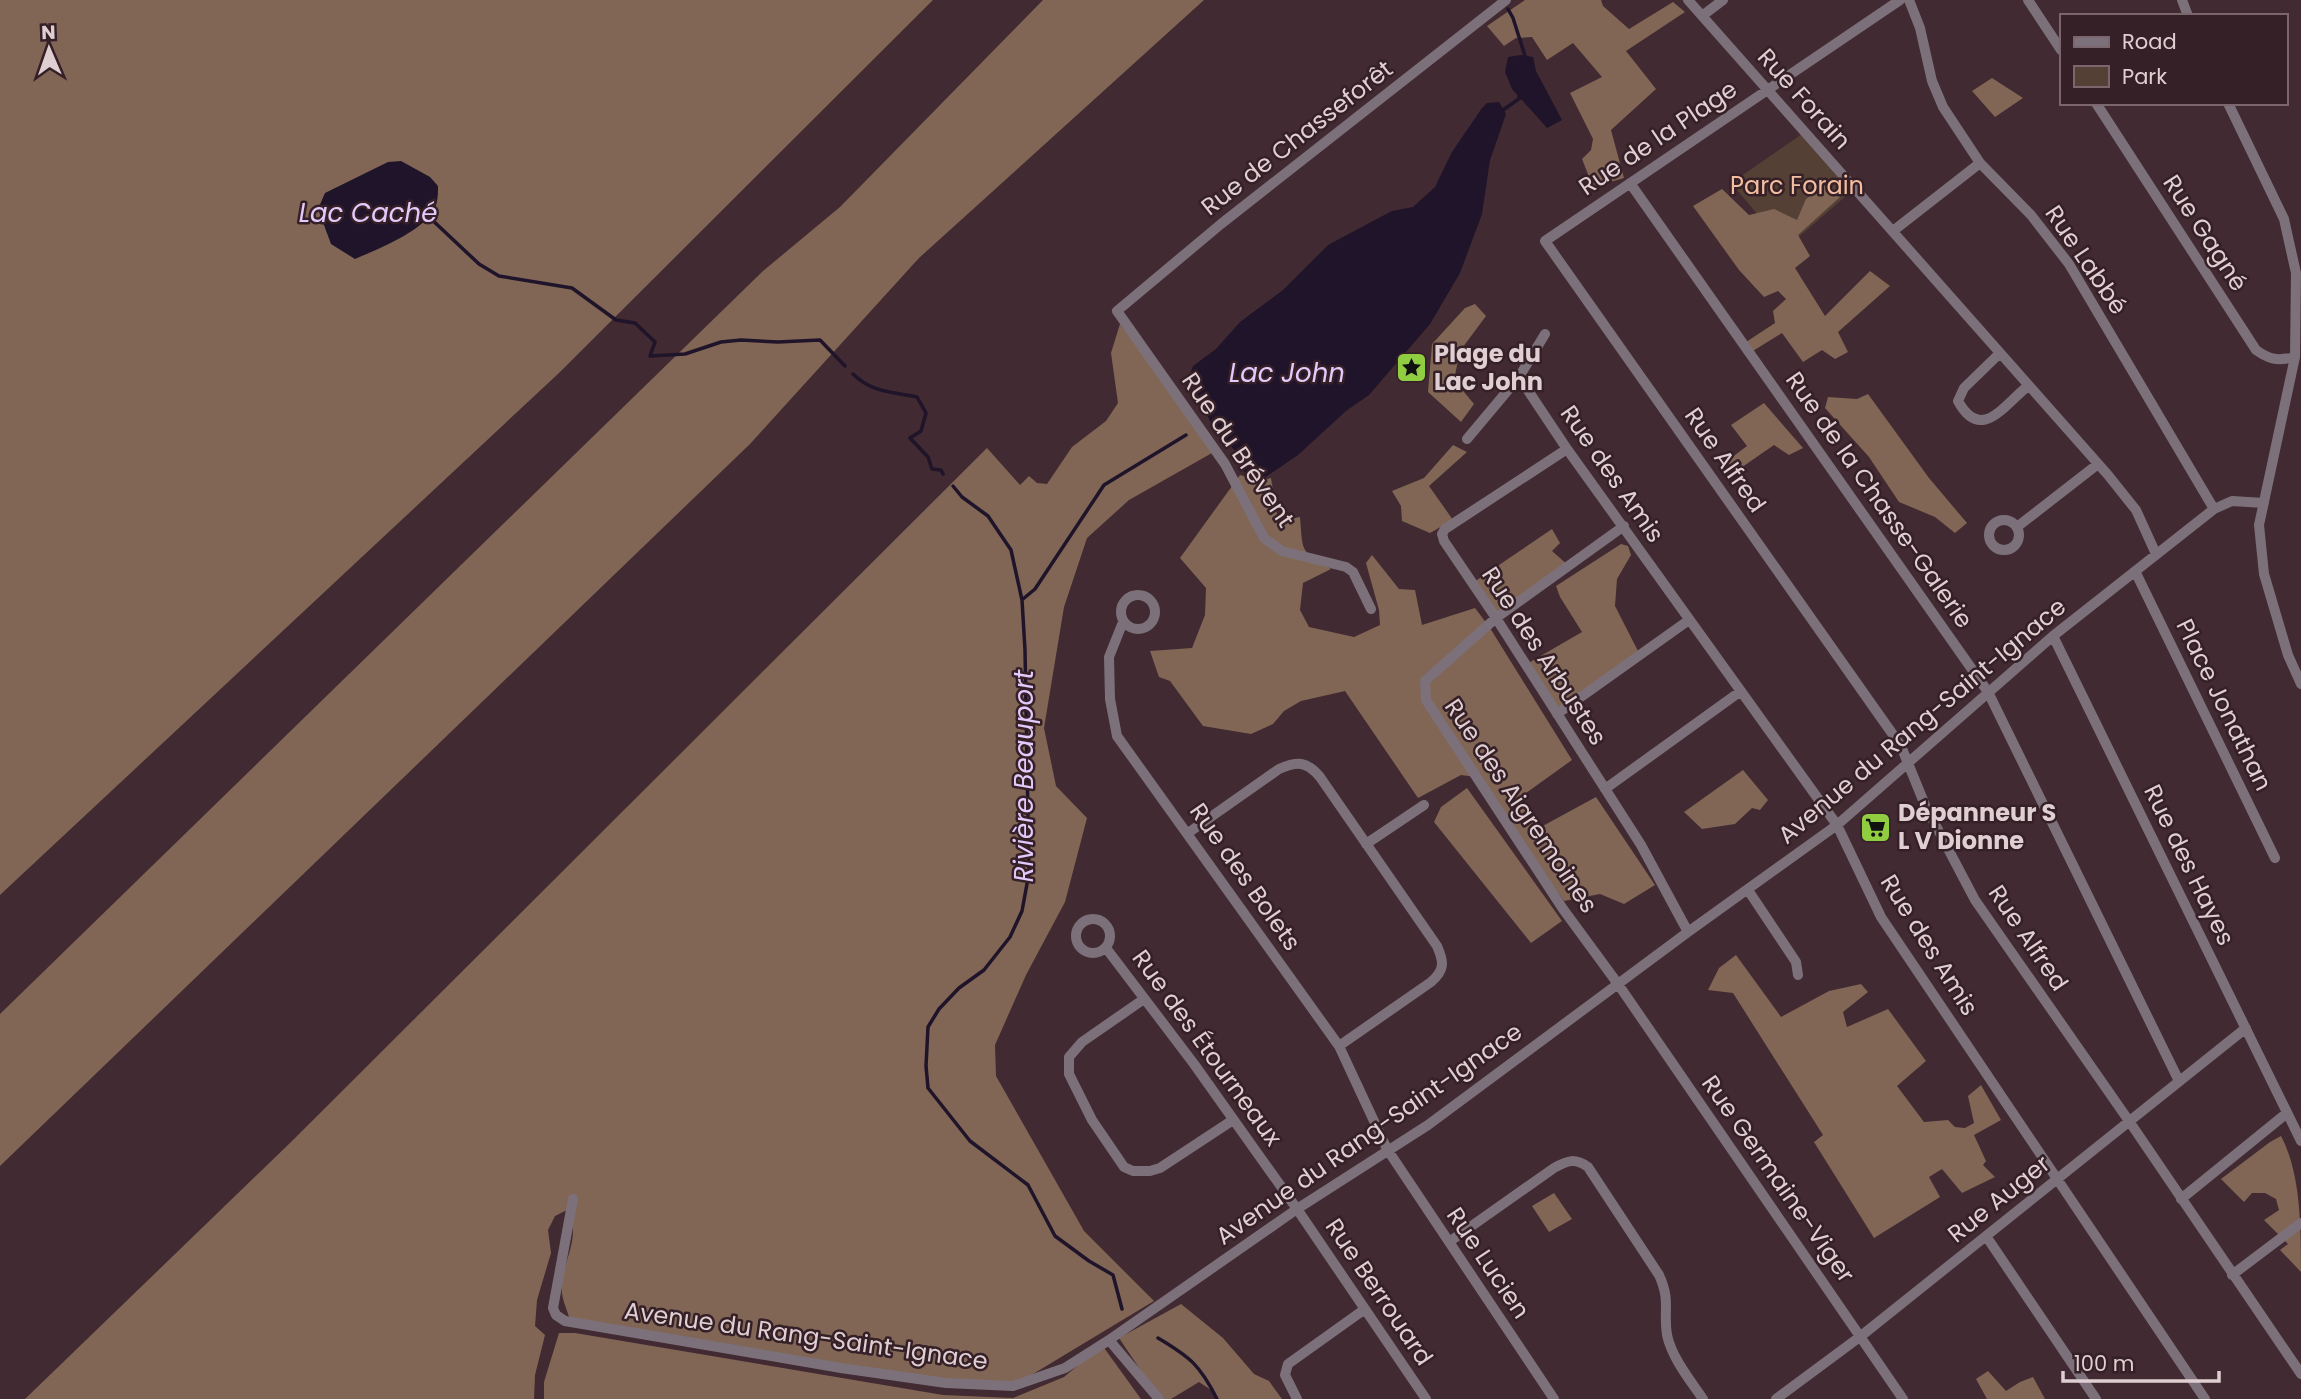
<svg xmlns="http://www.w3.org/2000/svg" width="2301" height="1399" font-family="Poppins,sans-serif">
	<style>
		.green { fill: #544034 }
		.forest { fill: #816656 }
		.water { fill: #1f1429 }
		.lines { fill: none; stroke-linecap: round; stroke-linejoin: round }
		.stream { stroke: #1f1429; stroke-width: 3.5 }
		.minor { stroke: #7c717a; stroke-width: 10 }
		.labels { text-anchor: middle; stroke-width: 5; stroke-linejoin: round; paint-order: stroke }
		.street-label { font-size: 24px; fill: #dfcfd3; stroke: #362027 }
		.park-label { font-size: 24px; fill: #f2be9f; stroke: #362027 }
		.poi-label { font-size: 24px; font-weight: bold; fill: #dfcfd3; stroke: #362027; text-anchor: start }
		.water-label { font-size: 26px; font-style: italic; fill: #e3cafc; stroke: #362027 }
	</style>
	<rect width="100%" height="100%" fill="#412a31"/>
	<path class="green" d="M1805,132L1855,188L1786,248L1731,183Z"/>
	<path class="forest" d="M0,0H933L559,373L0,895Z
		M1043,0H1204L919,258L750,444L0,1166V1014L763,271L840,207Z
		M1525,0H1601L1603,6L1629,29L1673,2L1685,12L1626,51L1656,89L1611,130L1624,178L1593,187L1582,159L1591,150L1593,139L1570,93L1602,77L1573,43L1547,60L1532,37L1516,38L1504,46L1487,26Z
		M1992,78L2023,98L1995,117L1972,91Z
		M1828,183L1840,197L1798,235L1810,256L1795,268L1825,316L1870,271L1890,286L1838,332L1848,352L1835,359L1822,350L1803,362L1782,333L1748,354L1743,344L1775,323L1773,311L1786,299L1778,291L1764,297L1739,270L1693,206L1722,189L1749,215L1774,209L1797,220L1806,199Z
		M1475,304L1486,316L1460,351L1454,380L1474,404L1461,422L1428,392L1432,344L1465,308Z
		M1120,324L1168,387L1212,453L1129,500L1087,538L1064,607L1044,728L1056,786L1087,818L1065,902L1026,975L995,1045L996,1076L1084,1231L1154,1301L1013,1386L946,1383L570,1320C568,1312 563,1302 562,1293C559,1265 584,1237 567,1210L555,1216L548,1230L551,1253L537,1300L535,1326L545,1335L535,1375L534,1399H25L290,1143L987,448L1020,485L1029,476L1037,483L1047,484L1072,447L1106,421L1118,403L1111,353Z
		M1868,394L1929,478L1967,523L1955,533L1935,517L1899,502L1869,457L1825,408L1828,397L1857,399Z
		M1764,403L1803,448L1789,455L1774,445L1735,472L1727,461L1747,446L1731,425Z
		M1453,445L1467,452L1429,486L1453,520L1430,533L1402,521L1401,506L1392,491L1424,478Z
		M1240,475L1260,481L1271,478L1278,521L1300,517C1303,551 1299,551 1331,569L1303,583L1300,610L1309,627L1354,637L1380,625L1379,610L1366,563L1372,555L1399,589L1415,590L1422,625L1475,608L1490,628L1572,760L1519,798L1539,828L1596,797L1655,885L1624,904L1600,894L1564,901L1476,777L1461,775L1418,798L1345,691L1301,701L1284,711L1273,724L1251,734L1203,726L1170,681L1159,677L1150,651L1192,648L1205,615L1206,588L1180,558Z
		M1552,529L1560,543L1552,551L1569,566L1498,618L1471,584Z
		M1621,544L1628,546L1631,555L1617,579L1615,606L1638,651L1558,715L1525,665L1582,632L1560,597L1556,586Z
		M1743,770L1768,800L1760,810L1752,808L1735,824L1702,829L1684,812Z
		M1467,788L1562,921L1531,943L1434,822L1441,807Z
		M1736,955L1781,1017L1829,991L1861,984L1868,992L1843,1012L1847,1027L1888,1009L1926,1061L1897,1086L1924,1122L1948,1120L1955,1127L1965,1128L1974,1123L1968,1096L1981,1085L2001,1120L1974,1135L1986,1161L1983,1165L1995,1177L1962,1193L1942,1169L1929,1177L1940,1197L1874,1238L1814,1142L1823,1135L1733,993L1708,990L1719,968Z
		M2281,1136C2301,1174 2301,1227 2301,1272L2280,1250L2288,1244L2264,1220L2279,1210L2276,1199L2265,1193H2252L2244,1202L2221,1179L2270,1142Z
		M1554,1193L1572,1219L1549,1232L1532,1206Z
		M1181,1304L1223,1338L1254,1374L1269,1381L1282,1399H1216L1211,1390L1199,1382L1171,1399H1160L1119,1338Z
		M559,1333H575L943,1395L1013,1398L1064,1377L1102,1345L1141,1399H544V1382Z
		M1988,1371L2006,1391L2020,1382L2033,1377L2045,1399H1987L1976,1379Z"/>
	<path class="water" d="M1521,55L1533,57L1536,71L1562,120L1547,128L1512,89L1505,72L1508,57Z
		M1499,102L1506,114L1490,160L1482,214L1460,273L1430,324L1369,395L1346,411L1298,455L1255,484H1248L1239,455L1213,427L1189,377L1193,366L1216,349L1240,322L1283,290L1328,245L1392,211L1413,207L1435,187L1452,152L1482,108L1487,103Z
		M401,161L430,177L438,186C438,193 438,201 435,208C422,232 380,248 355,259L331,244L318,209L325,193L388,162Z"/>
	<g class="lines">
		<path class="stream" d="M1508,9L1513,18L1526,59
			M1503,110L1520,98L1519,96
			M429,217L479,264L499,276L572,288L616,320L635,323L655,342L650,356L685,354L721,342L741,340L778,342L820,340L845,366
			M853,374C874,394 891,391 917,397L926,413L921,431L910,438L928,457L932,469L941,470L943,474
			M953,486L962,497L988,516L1011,550L1022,600L1025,650L1029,873L1022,911L1010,937L984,970L959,988L939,1009L928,1027L926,1066L928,1088L970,1141L1028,1185L1055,1236L1089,1261L1113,1275L1122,1309
			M1023,599L1035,589L1104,485L1186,435
			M1158,1338C1190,1357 1200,1365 1217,1399"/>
		<path class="minor" d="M1688,0L2108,475L2136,510L2156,554
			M1900,0L1545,241L1901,746L1925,805L1975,900L2129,1121L2301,1374
			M1909,0L1920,28L1932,81L1943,107L1980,163L2031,215L2069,264L2214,509
			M2028,0L2061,50
			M2182,0L2188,16
			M1702,16L1723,0
			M2096,103L2256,350C2270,360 2278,361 2295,357
			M2228,103L2284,219L2296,273L2295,357L2259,525L2264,574L2288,655L2301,684
			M1630,183L1988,692L2179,1081
			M1893,231L1980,163
			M2000,353L1964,388L1958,401C1981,443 2004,405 2028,386
			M1519,377L1567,449L1837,825L1881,917L2205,1399
			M1467,439L1519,377L1545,334
			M1567,449L1445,529L1442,534L1444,541L1496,618L1641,845L1688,932
			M1989 535a15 15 0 1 1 30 0a15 15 0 1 1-30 0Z
			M1624,526L1496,618L1425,681L1426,700L1563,909L1618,984L1903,1399
			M2017,527L2098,464
			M2135,571L2275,858
			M1121 612a17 17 0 1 1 34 0a17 17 0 1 1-34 0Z
			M1371,609L1353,572L1346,567L1282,551L1264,538L1225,464L1117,311L1221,224L1506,0
			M1123,622L1109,657L1110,699L1117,736L1339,1046L1387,1149L1554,1399
			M2053,636L2301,1141
			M1557,714L1689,620
			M1605,789L1741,691
			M1188,833L1279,769C1297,761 1307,761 1320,777L1437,946C1444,962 1445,970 1431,982L1339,1046
			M1366,844L1424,805
			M1748,890L1796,962L1798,975
			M1076 936a17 17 0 1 1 34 0a17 17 0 1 1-34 0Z
			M1106,948L1194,1064L1297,1209L1426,1399
			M1144,999L1082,1042L1069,1057V1074L1092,1120L1124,1167L1133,1171H1150L1160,1168L1233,1120
			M573,1199L553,1308L556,1315L565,1321L841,1368L946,1383L1013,1386L1065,1368L1109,1340L1297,1209L1428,1125L1688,932L1837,825L2053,636L2214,509L2232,501L2264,503
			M2181,1199L2287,1113
			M1986,1236L2096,1399
			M1449,1242L1554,1168C1568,1160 1575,1158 1588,1167L1659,1275C1671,1301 1663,1311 1667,1335C1672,1358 1690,1380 1703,1399
			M2232,1275L2301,1223
			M1109,1340L1159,1399
			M1297,1399L1285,1375L1288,1364L1365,1309
			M1776,1399L1861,1336L2246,1028"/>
	</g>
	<defs>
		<symbol id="sight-square" viewBox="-11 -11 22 22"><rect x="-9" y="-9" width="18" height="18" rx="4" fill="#90cd41" stroke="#362027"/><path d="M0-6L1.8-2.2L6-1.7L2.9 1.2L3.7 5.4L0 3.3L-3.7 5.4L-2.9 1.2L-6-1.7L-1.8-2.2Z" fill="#111"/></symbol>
		<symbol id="supermarket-square" viewBox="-11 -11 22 22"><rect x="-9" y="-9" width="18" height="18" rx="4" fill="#90cd41" stroke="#362027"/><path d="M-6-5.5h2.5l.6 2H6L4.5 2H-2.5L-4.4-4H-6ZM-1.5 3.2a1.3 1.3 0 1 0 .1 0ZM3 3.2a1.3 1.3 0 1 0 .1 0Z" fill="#111"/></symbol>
	</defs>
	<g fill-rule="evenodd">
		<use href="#sight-square" x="1394" y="350" width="35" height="35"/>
		<use href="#supermarket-square" x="1858" y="810" width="35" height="35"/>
	</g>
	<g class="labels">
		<g class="street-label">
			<text transform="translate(1804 99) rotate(48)" y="8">Rue Forain</text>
			<text transform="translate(1297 138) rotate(-38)" y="8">Rue de Chasseforêt</text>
			<text transform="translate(1658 138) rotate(-34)" y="8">Rue de la Plage</text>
			<text transform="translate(2205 233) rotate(57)" y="8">Rue Gagné</text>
			<text transform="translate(2086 260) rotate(56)" y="8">Rue Labbé</text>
			<text transform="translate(1238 450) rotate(56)" y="8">Rue du Brévent</text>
			<text transform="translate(1725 460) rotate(55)" y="8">Rue Alfred</text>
			<text transform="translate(1612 474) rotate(55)" y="8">Rue des Amis</text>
			<text transform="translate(1879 500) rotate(55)" y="8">Rue de la Chasse-Galerie</text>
			<text transform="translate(1544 656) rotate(57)" y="8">Rue des Arbustes</text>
			<text transform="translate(2224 705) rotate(64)" y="8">Place Jonathan</text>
			<text transform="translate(1922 721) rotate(-40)" y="8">Avenue du Rang-Saint-Ignace</text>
			<text transform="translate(1521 806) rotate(56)" y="8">Rue des Aigremoines</text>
			<text transform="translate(2189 865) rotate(64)" y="8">Rue des Hayes</text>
			<text transform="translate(1245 877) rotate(55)" y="8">Rue des Bolets</text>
			<text transform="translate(2028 938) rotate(56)" y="8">Rue Alfred</text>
			<text transform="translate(1929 945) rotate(58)" y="8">Rue des Amis</text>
			<text transform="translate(1207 1048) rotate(54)" y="8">Rue des Étourneaux</text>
			<text transform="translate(1369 1134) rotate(-35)" y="8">Avenue du Rang-Saint-Ignace</text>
			<text transform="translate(1778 1179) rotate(55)" y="8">Rue Germaine-Viger</text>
			<text transform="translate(1999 1199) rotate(-39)" y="8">Rue Auger</text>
			<text transform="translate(1488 1263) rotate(56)" y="8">Rue Lucien</text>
			<text transform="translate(1379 1292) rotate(56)" y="8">Rue Berrouard</text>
			<text transform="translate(806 1336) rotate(8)" y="8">Avenue du Rang-Saint-Ignace</text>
		</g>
		<g class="park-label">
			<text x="1797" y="194">Parc Forain</text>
		</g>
		<g class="poi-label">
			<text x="1434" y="362">Plage du<tspan x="1434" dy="28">Lac John</tspan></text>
			<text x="1898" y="821">Dépanneur S<tspan x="1898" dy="28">L V Dionne</tspan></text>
		</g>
		<g class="water-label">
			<text x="368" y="222">Lac Caché</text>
			<text x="1287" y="382">Lac John</text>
			<text transform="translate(1024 776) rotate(-90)" y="9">Rivière Beauport</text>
		</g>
	</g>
	<rect x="2060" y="14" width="228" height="91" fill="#362027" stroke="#7a666c" stroke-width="2"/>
	<rect x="2074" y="37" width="35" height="10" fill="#7c717a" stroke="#7a666c" stroke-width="2"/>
	<text x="2122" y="49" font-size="21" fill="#dfcfd3">Road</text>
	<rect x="2074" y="66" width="35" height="21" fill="#544034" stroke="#7a666c" stroke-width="2"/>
	<text x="2122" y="84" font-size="21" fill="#dfcfd3">Park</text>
	<g transform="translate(49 49) rotate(358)" stroke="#362027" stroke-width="5" paint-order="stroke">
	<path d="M0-5L12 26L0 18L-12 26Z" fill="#dfcfd3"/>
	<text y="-10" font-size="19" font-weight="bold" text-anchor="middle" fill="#dfcfd3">N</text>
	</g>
	<path d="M2063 1371v10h156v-10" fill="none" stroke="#dfcfd3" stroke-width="3.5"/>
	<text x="2074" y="1371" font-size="21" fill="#dfcfd3" stroke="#362027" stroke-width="5" paint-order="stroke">100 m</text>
</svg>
